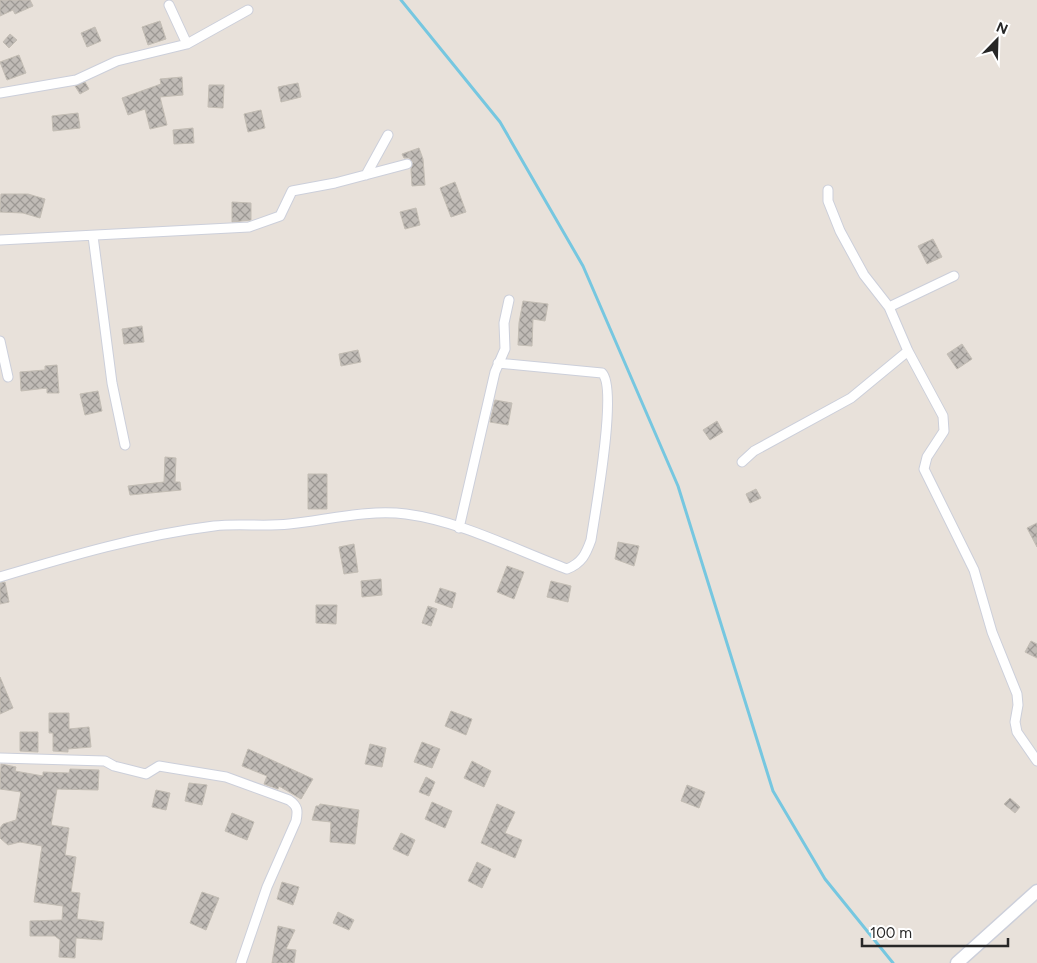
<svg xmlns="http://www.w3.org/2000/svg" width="1037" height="963" font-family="Figtree,sans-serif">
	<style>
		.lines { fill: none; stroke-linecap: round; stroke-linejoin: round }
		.stream { stroke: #76c7e0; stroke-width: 3 }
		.building { fill: url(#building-cross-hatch); stroke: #c3bdb4 }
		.street-casing { stroke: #cccfda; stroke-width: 11 }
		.secondary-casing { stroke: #cccfda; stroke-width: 15 }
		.street { stroke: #fff; stroke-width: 9 }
		.secondary { stroke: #fff; stroke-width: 12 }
	</style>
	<defs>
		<pattern id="building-cross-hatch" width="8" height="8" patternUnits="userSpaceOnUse" patternTransform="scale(1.25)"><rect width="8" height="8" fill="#c0bbb6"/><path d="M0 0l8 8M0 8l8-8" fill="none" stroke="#9c9894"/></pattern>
	</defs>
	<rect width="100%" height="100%" fill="#e8e1da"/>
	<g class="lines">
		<path class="stream" d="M401,0L500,122L583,266L678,486L773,791L825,879L893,963"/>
	</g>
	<path class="building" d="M0,0H30L33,6L15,14L13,10L0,16Z
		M160,21L166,39L148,45L142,27Z
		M95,27L101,41L87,47L81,33Z
		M10,34L17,40L9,48L3,42Z
		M19,55L26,73L7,80L0,62Z
		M182,77L183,95L160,97L167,125L150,129L145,109L128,115L122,98L161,84L160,79Z
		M85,82L89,89L80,94L75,86Z
		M298,83L301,97L281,102L278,87Z
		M209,85H224L223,108L208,107Z
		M261,110L265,128L248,132L244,114Z
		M78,113L80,128L53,131L52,116Z
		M193,128L194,143L174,144L173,130Z
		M419,148L423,159L425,185L412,186L411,169L413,162L409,158H404L402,154Z
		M455,182L466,212L451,217L440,188Z
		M1,194H28L45,199L40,218L23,213L0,212Z
		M232,202L251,203V220L232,222Z
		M416,208L420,225L405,229L400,212Z
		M933,239L942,257L927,264L918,246Z
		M523,301L548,304L545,321L533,319L532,346L518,345L519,323Z
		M142,326L144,342L124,344L122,329Z
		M962,344L972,359L957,369L947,354Z
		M358,350L361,362L341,366L339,354Z
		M57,365L59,393H47V388L21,391L20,372L45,370V366Z
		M98,391L102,411L85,415L80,394Z
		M495,400L512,403L508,425L490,422Z
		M717,421L723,432L710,440L703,430Z
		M165,457L176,458L175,482H180L181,490L130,495L128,486L164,482Z
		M308,474H327V509H308Z
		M756,489L761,498L750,503L746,494Z
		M1037,523V547L1027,528Z
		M618,542L639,546L634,566L615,559Z
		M354,544L358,572L344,574L339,547Z
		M507,566L524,572L514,599L497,592Z
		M381,579L382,595L362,597L361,581Z
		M551,581L571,586L568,602L547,597Z
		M5,582L9,602L0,604V583Z
		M440,588L456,593L452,608L435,602Z
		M316,605H337L336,624L316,623Z
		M428,606L437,609L431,626L422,623Z
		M1031,641L1037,644V658L1025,652Z
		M0,677L13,708L0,714Z
		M451,711L472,719L466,735L445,726Z
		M49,713H69V729L89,727L91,747L68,749V752L53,751V733H49Z
		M20,732H38V752L20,751Z
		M422,742L440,749L432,768L414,762Z
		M370,744L386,748L382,767L365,764Z
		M248,749L313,779L301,799L279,786L278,789L264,784L267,776L242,766Z
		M472,761L491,771L484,787L464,778Z
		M1,764L16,767L15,771L43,776V772L69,773L70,769L99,770L98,790L57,789L51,825L69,828L65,855L76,857L71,892L80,893L77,919L104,922L102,940L76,938L75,958L59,957L60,940L55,936H30V921L62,920L63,906L34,902L42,846L20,842L8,845L0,838V828L3,824L16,820L21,792L0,789Z
		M426,777L435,782L429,796L419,792Z
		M189,783L207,785L202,805L185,801Z
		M687,785L705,792L699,808L681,801Z
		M156,790L170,793L166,810L152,807Z
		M1010,798L1020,807L1015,813L1004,804Z
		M432,802L452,811L445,828L425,819Z
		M320,804L359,810L355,844L330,842L331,822L312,820L316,806H319Z
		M497,804L515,812L505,833L522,840L515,858L481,843Z
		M232,813L254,822L247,840L225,831Z
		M401,833L415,840L408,856L393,849Z
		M477,862L491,869L482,888L468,881Z
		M282,882L299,887L293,905L277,899Z
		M202,892L219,898L206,930L190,923Z
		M338,912L354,920L349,930L333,923Z
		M278,926L295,930L286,949L296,950L294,963H272Z"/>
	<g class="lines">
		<defs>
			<path id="street" d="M169,5L187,44
				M0,93L76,80L117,61L187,44L248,10
				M366,175L388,135
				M828,190V201L840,231L864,275L889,307L908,351L943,416L944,431L927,457L924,469L974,570L992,632L1017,694L1018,705L1015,722L1017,732L1037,761
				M93,236L112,383L125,445
				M0,240L249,227L280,216L292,191L335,183L407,164
				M889,307L954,276
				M0,341L8,377
				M742,462L754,451L851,398L908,351
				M459,528L495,372L505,349L504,323L509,300
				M0,577C70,556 141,535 214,526C239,523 264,527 289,524C327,520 369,509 406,514C460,521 516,550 567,569C582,563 586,554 591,540C595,513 618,388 602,373L498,363
				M0,758L105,761L114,766L146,774L159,766L226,777L289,800C298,806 298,811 296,821L267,887L241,963"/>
			<path id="secondary" d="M957,963L1037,891"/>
		</defs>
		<use href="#street" class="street-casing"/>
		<use href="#secondary" class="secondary-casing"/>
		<use href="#street" class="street"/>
		<use href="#secondary" class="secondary"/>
	</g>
	<g transform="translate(997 40) rotate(23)" stroke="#ffffff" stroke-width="4" paint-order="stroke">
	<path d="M0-4L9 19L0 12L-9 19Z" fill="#272727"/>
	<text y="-8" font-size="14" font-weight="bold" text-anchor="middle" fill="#272727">N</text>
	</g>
	<path d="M862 938v8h146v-8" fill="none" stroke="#272727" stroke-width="2.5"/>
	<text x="870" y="938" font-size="15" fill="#272727" stroke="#ffffff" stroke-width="4" paint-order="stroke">100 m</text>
</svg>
